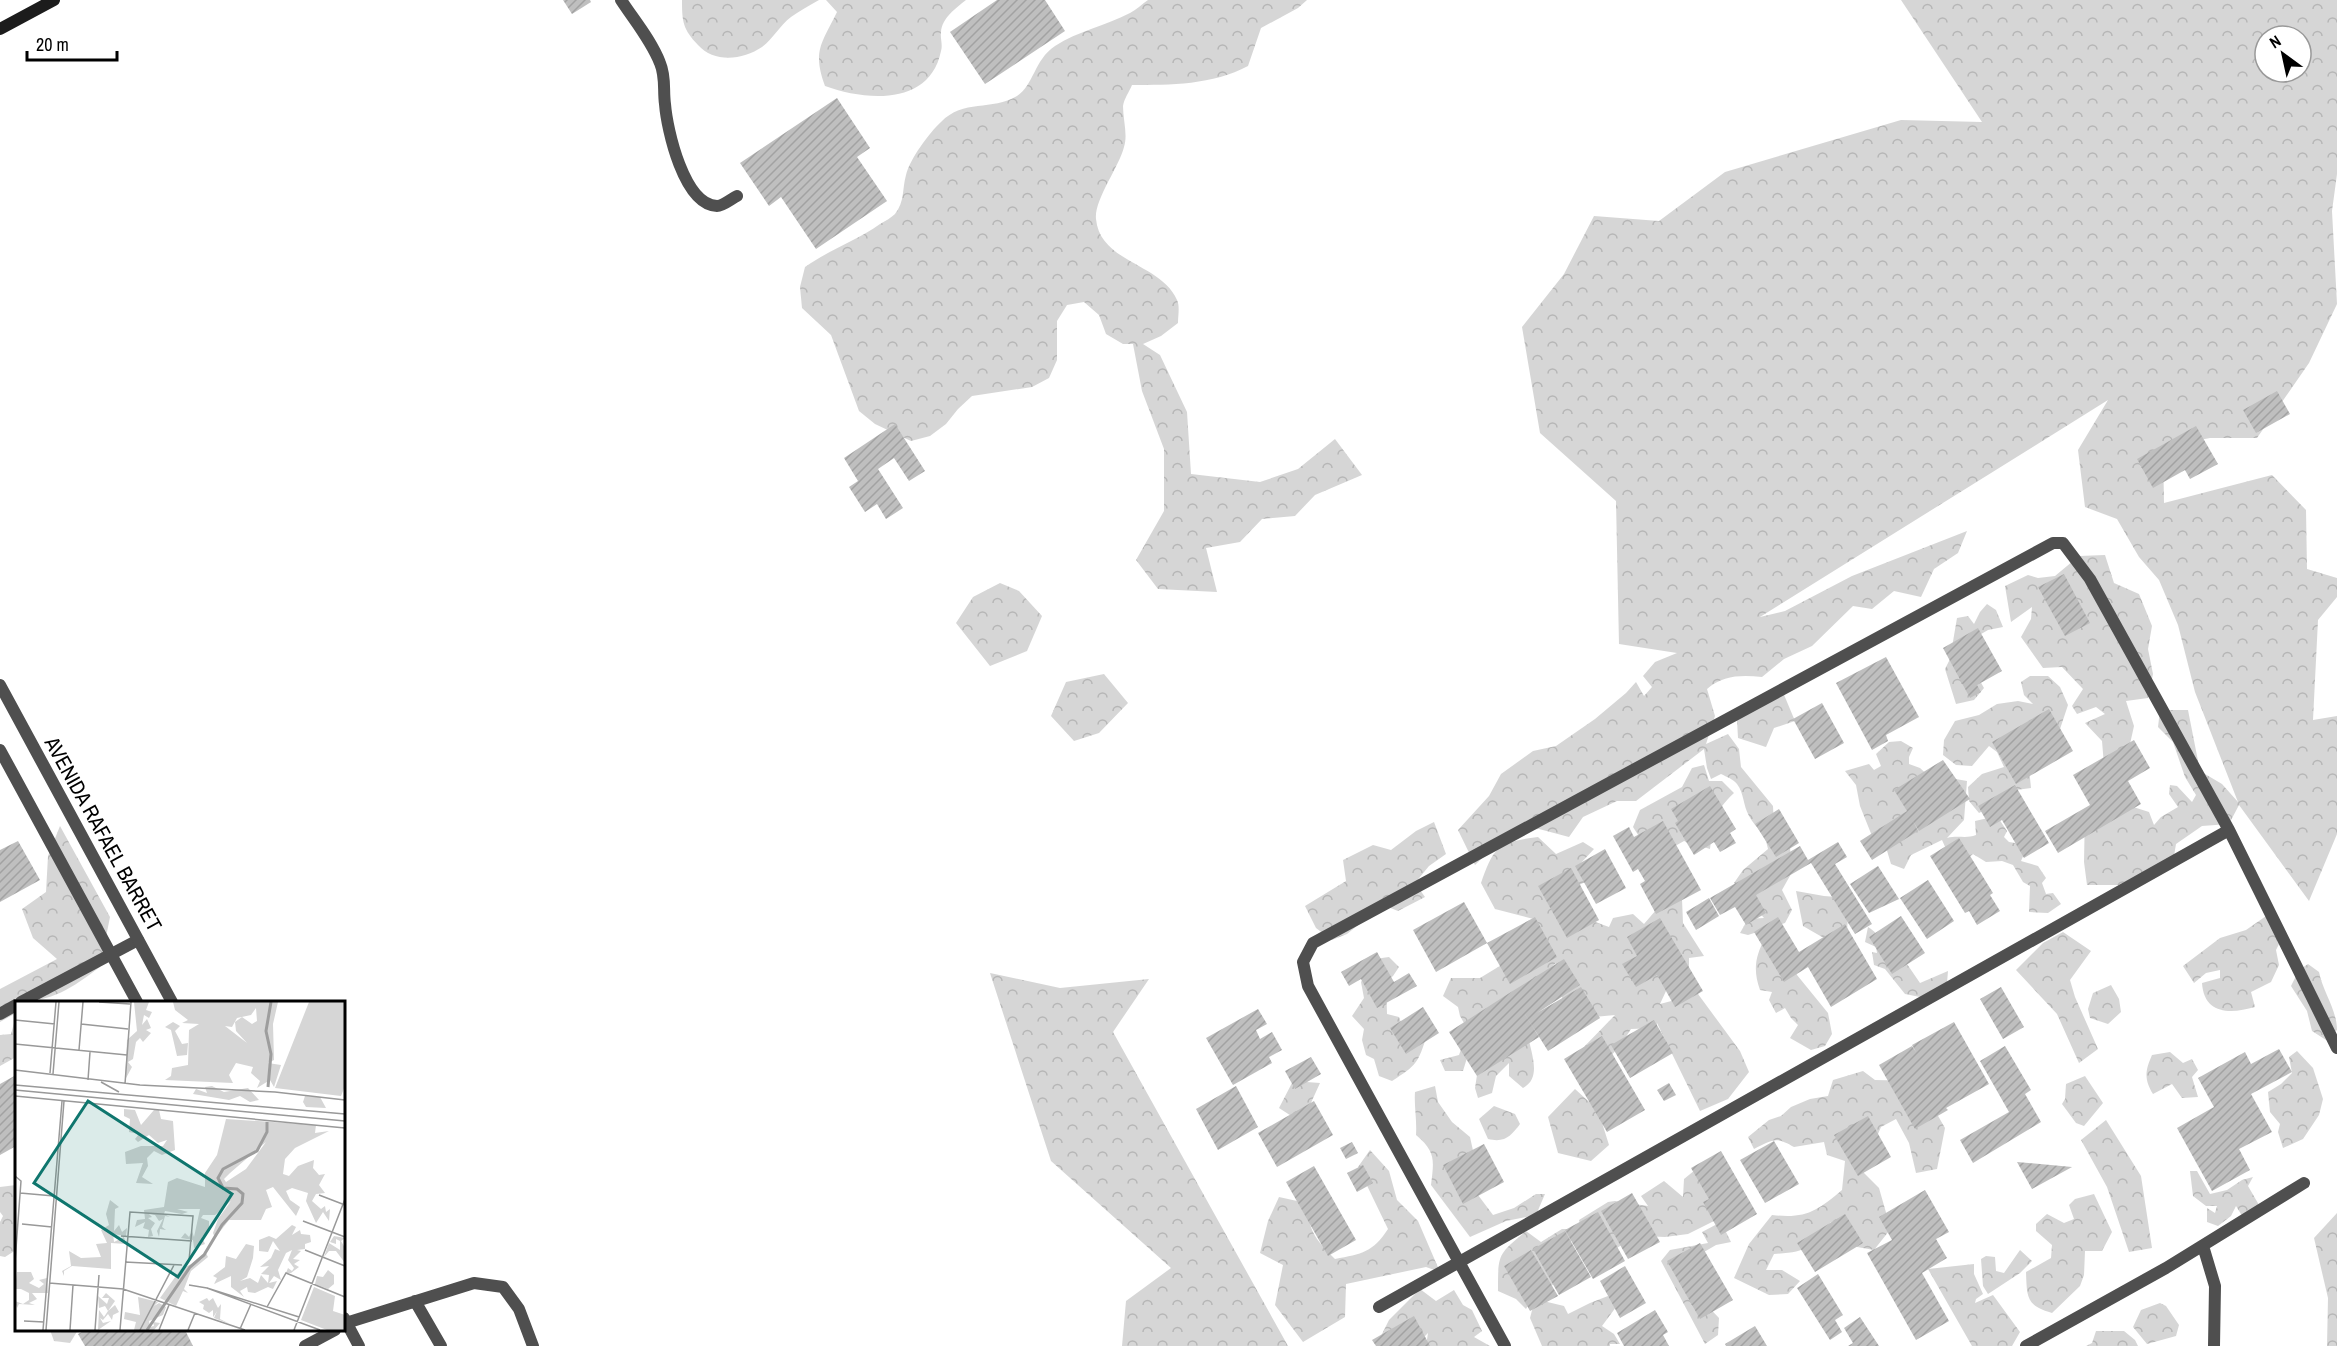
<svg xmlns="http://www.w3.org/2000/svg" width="2337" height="1346" font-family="'Archivo Narrow',sans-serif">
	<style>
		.forest { fill: url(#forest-crowns); fill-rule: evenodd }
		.building { fill: url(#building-hatch) }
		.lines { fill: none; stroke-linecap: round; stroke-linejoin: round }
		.lane { stroke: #4f4f4f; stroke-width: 12 }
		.street { stroke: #4f4f4f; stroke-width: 12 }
		.secondary { stroke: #1c1c1c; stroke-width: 12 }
		.labels { text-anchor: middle; stroke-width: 5; stroke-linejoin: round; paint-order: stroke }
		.street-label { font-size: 21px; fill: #000; stroke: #fff }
		.inset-river { fill: none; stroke: #9d9d9d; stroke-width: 3 }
		.inset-road { fill: none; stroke: #999; stroke-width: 1.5 }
		.view { fill: #0f766e; fill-opacity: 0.15; stroke: #0f766e; stroke-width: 3 }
		.inset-edge { fill: none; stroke: #000; stroke-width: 3 }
	</style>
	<defs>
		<pattern id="forest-crowns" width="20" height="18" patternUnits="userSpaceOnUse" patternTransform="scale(1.5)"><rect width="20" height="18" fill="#d6d6d6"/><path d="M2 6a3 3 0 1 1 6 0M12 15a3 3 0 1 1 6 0" fill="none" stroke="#b6b6b6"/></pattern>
		<pattern id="building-hatch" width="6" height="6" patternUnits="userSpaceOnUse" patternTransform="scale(1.5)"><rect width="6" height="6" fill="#bfbfbf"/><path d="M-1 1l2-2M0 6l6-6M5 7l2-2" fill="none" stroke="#a2a2a2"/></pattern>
	</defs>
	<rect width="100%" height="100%" fill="#fff"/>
	<path class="forest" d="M682,0H819C809,6 799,11 791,17C780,25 773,39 762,47C743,60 714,63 698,45C683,29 682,22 682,0Z
		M826,0H966C956,8 942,18 941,32C940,38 943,45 941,51C930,106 866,101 825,86C812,51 822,43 837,12Z
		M1148,0H1307L1298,8L1261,28L1248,66C1213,85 1170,85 1132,85C1129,92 1124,99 1123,106C1123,120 1128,135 1124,147C1119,167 1094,200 1096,219C1100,263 1161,263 1177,300C1180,306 1178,316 1178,323L1161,336L1143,344L1160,355L1187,412L1191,474L1260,482L1298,469L1335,439L1362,475L1315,495L1295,516L1262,519L1240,542L1206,548L1217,592L1158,589L1136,560L1164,511V449L1142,391L1133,344H1123L1106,334L1099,315L1084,302L1067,305L1057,321V360L1049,378L1032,387L972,396L958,409L946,424L930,436L911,441L875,424L859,411L831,335L802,308L800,287L805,267C829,250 856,241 880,224C885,221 891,218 895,214C905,201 902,189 906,175C910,159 929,133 941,122C963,99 992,111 1017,96C1034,85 1034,60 1055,46C1078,31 1105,26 1130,13C1136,10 1142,4 1148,0Z
		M1901,0H2337V174L2332,211L2337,304L2309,363L2257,438H2210L2163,447L2164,503L2272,475L2306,510L2307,569L2337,578V597L2318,620L2313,720L2337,716V834L2309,901L2239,805L2229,824L2202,826L2176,844L2174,856L2119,885H2087L2084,862L2085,811L2127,805L2149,812L2154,825L2161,817L2178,807L2169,794L2170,785L2177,786L2192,802L2196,795L2185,777L2173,742L2158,727L2160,710H2188L2200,771L2222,784L2238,802L2195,692L2178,625L2159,580L2139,557L2117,519L2085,507L2078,450L2108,400L1760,617L1785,611L1852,576L1967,531L1958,553L1934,569L1921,597L1894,591L1872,609L1853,606L1812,646L1784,659L1762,677C1741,675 1723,675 1707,689L1715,716L1706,744L1728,734L1739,749L1741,767L1773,806L1774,826L1790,844L1791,874L1782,890L1792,910L1785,923L1748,935L1740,933L1748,919L1764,918L1734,883L1743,870L1768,849C1765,832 1757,830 1749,816C1743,805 1744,793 1737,784C1733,779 1727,777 1721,774L1711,779L1707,768L1704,749L1636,801H1617L1583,817L1569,837L1539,829L1510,831L1475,865L1458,830L1489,796L1501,774L1533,751L1556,746L1595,719L1626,693L1636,682L1644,696L1652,687L1643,676L1655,662L1677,653L1619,644L1616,501L1540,433L1522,327L1564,274L1594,216L1659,221L1725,172L1901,120L1982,122ZM2265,36H2301V72H2265Z
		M2105,555L2114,583L2139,594L2152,626L2148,649L2153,674L2148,698L2126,701L2134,726L2128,753L2104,765L2102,741L2085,723L2105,714L2096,707L2077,714L2072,706L2083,689L2062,667L2043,668L2021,637L2031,619L2032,607L2011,622L2005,586L2028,575L2038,578L2055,576L2079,556Z
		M1000,583L1019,591L1042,616L1027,651L990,666L956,623L973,597Z
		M1987,604L1996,610L2003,627L1988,630L1976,637L1971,665L1984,688L1974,700L1956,704L1945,669L1950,659L1957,618L1968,616L1974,624L1980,612Z
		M1104,674L1128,703L1099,733L1074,741L1051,716L1066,682Z
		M2030,676H2048L2060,687L2068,705L2060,729L2029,768L2031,788L2016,790L1999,803L1979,813L1969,801L1968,787L1982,774L2004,767L1997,752L1989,746L1972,766L1956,765L1943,755L1944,740L1955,721L1979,715L1997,704L2018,701L2033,704L2024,695L2021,682Z
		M1782,690L1795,721L1774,728L1766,747L1738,738L1737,720Z
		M1901,741L1913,748L1909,757V764L1920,768L1932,779L1950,778L1967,781L1964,820L1947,838C1958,835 1966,839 1976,835L1975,821L1997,816L2007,831L2004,837L2009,842L2028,845L2021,861L2038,866L2046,878L2042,883L2046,894L2053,893L2061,904L2048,913L2029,912L2030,886L2023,882L2013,865L2002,861L1986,862L1973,854L1955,869L1942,840L1911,855L1904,869L1891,864L1885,844L1872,836L1860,806L1856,785L1845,771L1869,764L1874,770L1881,766L1876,754L1889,742Z
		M1704,765L1709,781H1722L1734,793C1713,813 1714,821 1710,849L1684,841L1668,850L1642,841L1633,827L1640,810L1682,787L1692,768Z
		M1434,822L1446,854L1429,866L1415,883L1425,897L1398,911L1383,905L1347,934L1332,940L1316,928L1305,906L1346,881L1343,860L1373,845L1391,850L1416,831Z
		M60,826L110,917L100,967C72,988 52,1002 16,1002V1013L0,1022V989L57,959L33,938L22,909L46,892L48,856Z
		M1538,837L1556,854L1583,842L1594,849L1581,863L1589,880L1560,895L1590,920L1609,927L1613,918L1633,914L1644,924L1656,910L1682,899L1683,923L1704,956L1689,958V981L1666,991L1660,1004L1698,994L1740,1051L1749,1072L1728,1099L1700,1111L1657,1023L1656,1028L1631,1029L1620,1046L1605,1062L1580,1051L1615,1015L1594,1017L1565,1009L1558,981L1556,963L1543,975L1526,1002L1542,1021L1528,1034C1530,1052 1543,1077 1523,1088L1509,1076V1063L1496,1076L1492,1093L1478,1098L1475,1088L1479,1062L1470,1048L1463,1071H1445L1440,1060L1459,1055L1468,1030L1460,1016L1458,1007L1443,996L1451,978H1480L1508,961L1528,954L1537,920L1495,909L1481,883C1494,846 1498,842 1538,837Z
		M1796,891L1824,896L1849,898L1847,932L1829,941L1803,926Z
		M2269,914L2282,938L2276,950L2279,965L2271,982L2251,992L2255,1007C2231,1014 2204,1015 2202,983L2220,978V970L2206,973L2194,983L2183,966L2220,938L2246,930Z
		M1868,927C1881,934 1887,953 1894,966L1907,964L1920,983L1948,971L1947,983L1920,997L1905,994L1885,969L1874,965L1872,952L1877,953L1876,947L1865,942Z
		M2063,932L2091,951L2070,980L2075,997L2098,1049L2079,1063L2057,1014L2016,970L2043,943Z
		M1765,938L1786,943L1797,975L1828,1013L1832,1034L1825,1046L1811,1050L1790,1038L1798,1025L1791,1018L1785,1008L1776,1013L1769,1000L1772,992L1760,990C1753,970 1755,957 1765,938Z
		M1389,957L1399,967L1393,976L1386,982L1387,1014L1399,1017L1404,1031L1427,1035C1418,1063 1417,1065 1392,1081L1379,1076L1374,1059L1366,1055L1362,1040L1364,1029L1352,1016L1364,998L1361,982L1375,959Z
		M2308,964L2319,972C2323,992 2337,1010 2337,1030L2326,1040L2312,1031L2307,1011L2291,986L2299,970Z
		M990,973L1060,988L1149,979L1113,1032L1288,1346H1122L1126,1301L1171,1268L1051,1161Z
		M2111,985L2119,999L2121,1012L2108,1024L2090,1018L2088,1009L2093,993Z
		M16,1016V1057L0,1066V1035L11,1034Z
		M2297,1051L2313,1068L2323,1099L2319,1115L2303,1139L2283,1148L2278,1132L2280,1124L2270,1112L2268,1092L2281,1084L2292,1073L2289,1057Z
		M2170,1052L2183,1063L2192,1059L2198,1070L2192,1077L2198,1097L2182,1098L2172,1084L2153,1094C2144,1079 2145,1071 2152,1055Z
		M1863,1071L1875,1080L1918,1081L1945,1128L1937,1169L1916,1173L1909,1143L1896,1119L1881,1127L1862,1171L1879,1188L1887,1216L1893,1226L1874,1250L1846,1245L1831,1222C1810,1248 1808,1252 1774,1254L1766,1270H1782L1800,1281L1788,1294L1769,1295L1734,1278L1749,1244L1772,1215C1806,1219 1817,1211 1842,1190L1845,1161L1827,1155L1824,1142L1794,1147C1776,1136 1772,1140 1754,1149L1748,1137L1769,1120L1781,1116L1791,1107L1810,1099L1828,1096L1833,1080Z
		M2085,1076L2103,1103L2084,1126L2076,1123L2062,1104L2065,1099L2066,1084Z
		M1293,1081L1320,1083L1310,1105L1296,1119L1279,1108Z
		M1435,1086L1438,1102L1452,1122L1470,1137L1476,1164L1472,1187L1493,1215L1514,1208L1536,1194H1545L1536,1215L1506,1221L1470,1237L1431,1185C1434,1160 1436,1152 1416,1135C1417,1120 1414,1106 1415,1092Z
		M1575,1089L1598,1110L1609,1145L1591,1161L1558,1153L1548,1117Z
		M1494,1106L1515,1114L1520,1124C1511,1136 1505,1143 1488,1139L1479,1119Z
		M2106,1120L2141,1176L2152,1248L2129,1252L2107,1187L2081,1140Z
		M1370,1150L1389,1171L1397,1200L1418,1221L1440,1272L1426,1267L1346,1284L1345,1317L1303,1342L1275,1305L1283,1265L1260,1253L1268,1221L1279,1197L1297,1201L1310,1215C1307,1232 1324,1248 1335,1259C1362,1254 1373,1252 1388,1229L1358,1167Z
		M1706,1161L1720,1218L1688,1234L1665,1237L1642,1236L1626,1242L1605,1256L1575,1237L1554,1258L1555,1282L1546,1293L1534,1295L1526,1309L1516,1299L1498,1291C1498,1253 1498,1255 1526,1231L1541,1242L1562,1229H1581L1579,1220L1608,1202L1615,1201L1648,1206L1641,1196L1664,1181L1683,1197L1684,1179Z
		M2190,1171H2197L2210,1194L2227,1190L2242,1180L2253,1177L2248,1186L2259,1205L2244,1219L2236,1206L2231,1216L2218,1226L2207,1222V1208L2215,1213L2217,1206H2206L2193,1196Z
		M16,1185V1250L5,1257L0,1256V1222L3,1216L0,1212V1187Z
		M2094,1194L2112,1232L2102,1251H2085L2084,1275L2080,1286L2052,1313C2026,1305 2027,1298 2026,1272L2051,1258L2052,1245L2036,1231V1224L2047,1214L2064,1223L2074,1219L2069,1205L2075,1199Z
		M2337,1213V1346H2327L2328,1298L2314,1238Z
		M1721,1222L1731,1242L1716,1245L1704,1252L1697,1295L1719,1318L1718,1335L1705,1344L1661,1261L1670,1250L1708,1243L1702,1232Z
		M2020,1250L2032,1261L2020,1273L1988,1294L1983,1286L1981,1259L1986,1256L1995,1257L1996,1271L2004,1273Z
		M1974,1264V1274L1983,1294L1976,1299L1975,1303L1993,1295L2020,1332L2012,1346H1972L1928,1269Z
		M1420,1289L1436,1301L1454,1290L1463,1305L1472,1310L1482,1331L1474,1337L1490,1346H1426L1428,1333L1419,1342L1376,1346L1389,1320Z
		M1608,1296L1619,1303L1602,1326L1614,1334L1620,1344H1610V1346H1542L1530,1318L1535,1299L1564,1306L1568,1314L1590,1303Z
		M2160,1303L2166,1306L2179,1325L2176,1336L2147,1344L2133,1327L2141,1310Z
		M50,1330H78L70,1343L54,1341Z
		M2096,1331H2124L2135,1340L2138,1346H2086L2092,1343Z"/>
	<path class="building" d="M563,0H590L591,2L572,14Z
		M997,0H1045L1065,31L985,84L950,32Z
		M837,98L870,148L857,157L887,201L816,249L781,197L769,206L740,163Z
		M2277,391L2290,414L2256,433L2243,410Z
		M895,424L925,471L909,481L894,458L878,469L903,508L886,519L877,504L865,512L849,487L858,481L844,458Z
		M2196,426L2218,464L2190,479L2185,470L2153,488L2137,459Z
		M2064,574L2090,623L2065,636L2038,587Z
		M1978,628L2002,671L1977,685L1981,692L1970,698L1943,648Z
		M1886,657L1919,717L1886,735L1888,741L1872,750L1836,683Z
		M1822,703L1844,743L1815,759L1793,719Z
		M2049,709L2073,751L2016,784L1992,742Z
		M2134,740L2150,768L2128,781L2141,804L2058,853L2045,831L2090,805L2073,775Z
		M1943,760L1970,799L1919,831L1913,821L1918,831L1872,860L1860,841L1907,811L1894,790Z
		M2015,785L2049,843L2024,858L2002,820L1990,827L1978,806Z
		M1710,786L1736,829L1730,833L1736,843L1720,852L1714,842L1694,855L1675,823L1678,821L1671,809Z
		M1779,809L1799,843L1776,857L1755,824Z
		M1663,821L1701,890L1656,914L1640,884L1645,881L1638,869L1633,872L1613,836L1629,827L1634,837Z
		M1959,838L1993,893L1990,895L2000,911L1977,925L1969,911L1965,913L1930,856Z
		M18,841L40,880L0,902V850Z
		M1838,842L1847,857L1835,864L1872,924L1855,934L1811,863L1756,895L1766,913L1746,925L1735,907L1720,915L1710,898L1800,846L1808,860Z
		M1605,849L1626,888L1596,904L1575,866Z
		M1878,866L1899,899L1869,913L1850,884Z
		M1571,868L1599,920L1567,938L1538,886Z
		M1928,880L1954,921L1927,939L1900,898Z
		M1709,898L1719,916L1696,930L1686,912Z
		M1464,902L1487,943L1436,972L1413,930Z
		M1901,916L1925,953L1892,974L1869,937Z
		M1535,917L1557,957L1510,984L1487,943Z
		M1778,917L1799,952L1845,924L1877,979L1831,1007L1808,967L1784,982L1754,932Z
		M1660,918L1703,991L1675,1007L1657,975L1636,987L1622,964L1637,956L1627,937Z
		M1377,952L1394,982L1409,973L1417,986L1377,1008L1361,979L1349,986L1341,972Z
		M1564,959L1580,985L1537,1013L1581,987L1600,1018L1548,1051L1511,992Z
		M2001,987L2024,1027L2003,1039L1980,999Z
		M1511,992L1539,1037L1477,1076L1449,1032Z
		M1423,1007L1439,1033L1406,1054L1390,1028Z
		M1258,1009L1267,1024L1256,1030L1260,1039L1272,1032L1282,1050L1269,1057L1272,1063L1233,1085L1206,1038Z
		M1654,1020L1673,1053L1630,1078L1611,1045Z
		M1954,1022L1989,1084L1946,1108L1948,1110L1915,1129L1879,1065L1912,1046L1916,1052L1912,1045Z
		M1602,1036L1645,1110L1607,1132L1564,1059Z
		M2005,1046L2031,1090L2025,1094L2041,1122L1973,1163L1960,1140L2009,1112L1980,1061Z
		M2279,1049L2292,1072L2251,1094L2272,1132L2239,1149L2250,1170L2212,1191L2177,1128L2214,1107L2198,1078L2245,1052L2251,1064Z
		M1311,1057L1321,1074L1295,1089L1285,1071Z
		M16,1075V1146L0,1155V1084Z
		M1669,1083L1676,1095L1664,1101L1657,1090Z
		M1236,1086L1258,1127L1218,1150L1196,1109Z
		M1314,1101L1333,1135L1277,1167L1258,1133Z
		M1868,1116L1891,1157L1858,1176L1834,1135Z
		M1774,1141L1799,1184L1765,1203L1740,1160Z
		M1352,1142L1358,1153L1346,1159L1340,1148Z
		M1484,1144L1504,1182L1463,1204L1443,1165Z
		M1721,1151L1757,1214L1721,1235L1703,1202L1709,1199L1691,1168Z
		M2017,1162L2072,1167L2032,1189Z
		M1363,1165L1373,1183L1357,1192L1347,1173Z
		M1314,1166L1356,1240L1328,1256L1286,1182Z
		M1925,1190L1949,1232L1936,1239L1947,1258L1922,1273L1949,1321L1916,1340L1867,1253L1892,1240L1879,1217Z
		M1632,1193L1660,1242L1628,1259L1601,1211Z
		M1598,1212L1625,1261L1593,1279L1565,1230Z
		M1845,1214L1863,1243L1815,1272L1797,1243Z
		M1565,1231L1591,1277L1559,1295L1533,1249Z
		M1700,1243L1733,1300L1700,1319L1667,1261Z
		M1531,1250L1558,1296L1530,1311L1504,1266Z
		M1625,1266L1646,1303L1620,1318L1600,1281Z
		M1818,1274L1843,1315L1835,1320L1842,1332L1830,1340L1797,1288Z
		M1655,1310L1668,1332L1663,1335L1669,1346H1624L1617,1333Z
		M1414,1316L1430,1346H1376L1372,1340Z
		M1860,1317L1879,1346H1848L1853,1343L1844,1328Z
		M1755,1326L1767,1346H1726L1725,1344Z
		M86,1330H185L193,1346H85L78,1334Z"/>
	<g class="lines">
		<path class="lane" d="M621,0C634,20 651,40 660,63C666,77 663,90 665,104C667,130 684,205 717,206C723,206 731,199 737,196
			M21,1002L138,940
			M0,1014L16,1005
			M415,1301L441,1346
			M346,1323L474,1283L503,1287L519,1309L533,1346"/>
		<path class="street" d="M0,685L172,1002
			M0,750L137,1002
			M2203,1246L2215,1286L2214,1346
			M1379,1307L2229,830
			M344,1318L359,1346
			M305,1346L335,1330
			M1505,1346L1308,986L1303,962L1313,943L2053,543H2063L2090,579L2229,830L2337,1048
			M2026,1346L2166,1268L2304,1183"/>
		<path class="secondary" d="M0,29L54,0"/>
	</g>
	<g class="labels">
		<g class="street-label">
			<text transform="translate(103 834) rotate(61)" y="7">AVENIDA RAFAEL BARRET</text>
		</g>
	</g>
	<g transform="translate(15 1001)">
		<rect width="330" height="330" fill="#fff"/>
		<path d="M119,1H134L131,9L137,11L134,17L129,14L127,24L132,18L136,27L131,29L136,32L128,41L125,37L121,41L118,58L113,61L117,66L110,79L112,39L122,30ZM158,1H263L258,23L259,59L253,62L266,64L259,86L255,79L242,87L245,80L236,72L238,66L221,62L214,74L218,82L150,79L156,75L157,67L173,64L174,29L184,23L167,22L173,19L160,9ZM241,7L242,20L237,23L227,16L220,21L221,30L232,42L210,25L217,26L222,17L236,14ZM158,21L165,25L160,30L167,43L173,42L172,54L162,55L156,29L150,26ZM197,85L209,91L233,87L244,99L235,101L225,95L214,99L178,93L181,88L192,92L190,86ZM290,95L305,96L311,107L291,106L288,101ZM109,108L120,109L126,124L139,109H144L146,118L158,120L160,149L147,154L139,150L132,157L133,165L127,176L138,183L121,182L128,162L111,163L110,151L126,145H148L152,139L143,142L134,134L123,141L120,138L124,133L114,131L115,118L109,115ZM211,118L301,124L300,132L314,130L280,147L270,158L268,173L274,175L283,165L299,159L298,167L304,174L310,173L304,184L310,192L301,193L297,200L306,208L310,205L311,211L315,208L314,220L308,211L301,222L291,200L293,192L277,187L271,190L275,199L285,206L281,215L258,186L251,189L257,206L251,208L246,219H214L200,237L198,232L203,218L216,200L200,214H188L186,217L194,220V229L187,236L190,243L179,247L178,239L166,237L170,232L174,236L177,230L179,236L185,208H162L173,211L167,213L150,210L149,213L155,216L150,215L147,226L151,229L145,228L144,236L142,230L148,218L144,220L140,214L134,213L137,216L133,217L140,222L136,228L138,235L133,236L134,229L128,227L130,221L120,226L122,219L130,218L129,209L149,206L153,181L162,177L190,186V172L202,154ZM251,141L231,168L211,181L209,178L215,172ZM95,199L104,206L100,208L99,230L104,224L107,231L112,227L111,235L98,233L99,241L109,236L111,243L96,242V268L57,265L49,270V275L47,270L56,265L54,250L66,257L86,256L81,243L92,242L86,229L94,224L91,213ZM277,224L281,226L277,234L285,229L286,233L295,234L296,241L290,243V248L282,249L286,250L278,258L285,259L279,263L284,266L276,272H271L273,267L277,270L279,267L273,259L277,249L271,252L263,269L266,279L259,275L254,282L262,280L258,288L253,286L240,292L233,291L232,286L225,290L229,296L216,286V275L199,283L202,277L198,275L210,266L211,255L221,258L231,243L239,245L238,257L232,276L225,280L235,277L243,282L246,274L253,282L254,274L246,273L254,265L245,266L256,257L260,248L265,250L258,240L253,251L244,250V239L254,235L261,238ZM319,235L330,237L326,240L330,247V262L321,250H314L309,256L314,242L325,249V240L321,238V243L315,241ZM190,250L193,256L176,270L169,288L173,292L168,290L161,305L145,297L166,268L187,258ZM313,269L319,274V283L313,288L300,283L302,275L308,276ZM2,271H16L19,278L14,282L24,287L29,283L24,279L32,277L33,292H17L22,298L14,302L20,304L4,303L2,307L0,300L8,303L14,299V292L6,288H19H0ZM91,292L100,300L93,310L100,304L104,311L98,314L97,319L93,313L88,319L85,317L88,322L96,320L83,329L84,309L89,316L93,310L90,305L84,307L83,295L92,303L94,297H87ZM123,296L143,301L139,305L144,302L151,306L148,314L134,320L135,326L139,325L138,321L145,322L139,329H119L121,321L109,318L110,311L125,314ZM192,297L194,300L198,297L203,307L206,303L205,318L215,323L199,317L202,310L199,315L198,316V309L194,312L188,308L189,304L184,301Z" fill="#d6d6d6" fill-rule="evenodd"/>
		<path d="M294,1H330V85L326,95L260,87ZM299,286L320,295L318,310L330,314V329H312L286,319Z" fill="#d6d6d6"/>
		<path class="inset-river" d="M253,86L256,53L251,30L256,1M132,329L175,266L189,254L207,224L227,202L228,193L222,188L208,187L203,177L208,168L242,150L252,131V121"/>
		<path class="inset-road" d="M84,1L115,3M0,19L40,23M66,23L113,28M0,43L112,54M64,49L68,1M0,69L125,84L260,91L330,99M35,72L41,1M38,73L44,1M73,79L75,51M86,81L104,91M110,83L116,1M0,84L330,113M0,89L330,120M0,95L330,127M0,175L6,180L0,261M5,192L39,195M304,194L330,204M288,220L330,236M7,223L37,226M106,235L177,240M290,249L330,265M110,261L167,264M34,282L108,288L230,329M174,284L192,287M252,306L271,272L330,296M284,316L192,287L305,329M9,320L29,321M225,328L236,303M28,329L47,100M31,329L49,100M55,329L58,284M80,329L84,274M105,329L115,211L178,215L174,260M125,329L159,264M144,329L154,304M173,329L180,312M279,329L330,198"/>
		<path class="view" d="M73,100L217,193L163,276L19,182Z"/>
		<rect width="330" height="330" class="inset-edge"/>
	</g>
	<g transform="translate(2283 54) rotate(327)"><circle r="28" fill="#ffffff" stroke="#999999" stroke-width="1.5"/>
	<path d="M0-4.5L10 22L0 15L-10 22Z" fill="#000000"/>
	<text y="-9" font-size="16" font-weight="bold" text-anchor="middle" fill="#000000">N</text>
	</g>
	<path d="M27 51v9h90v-9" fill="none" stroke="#000000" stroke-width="3"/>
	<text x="36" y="51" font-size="18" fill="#000000" stroke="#ffffff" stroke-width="4.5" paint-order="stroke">20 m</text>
</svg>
